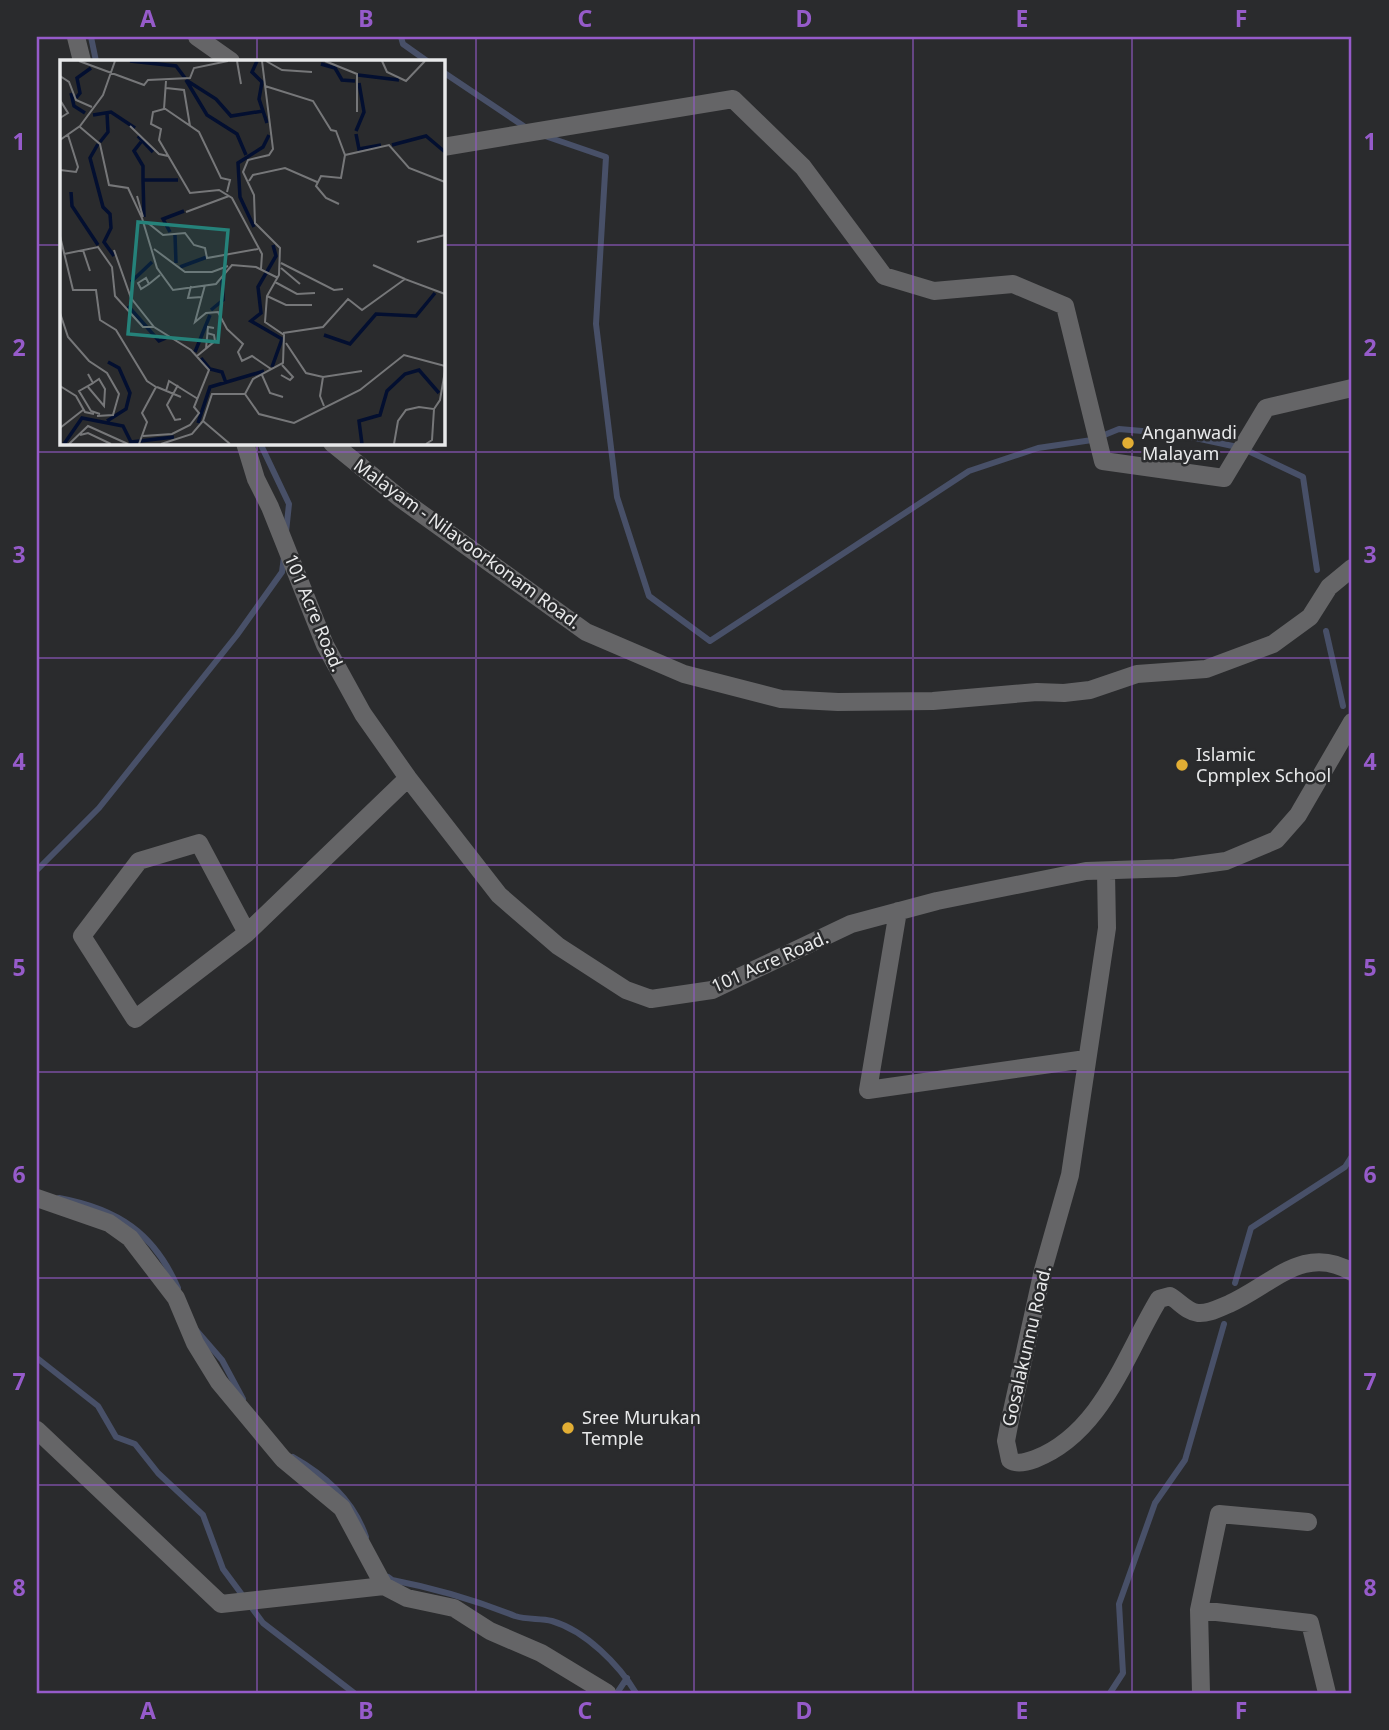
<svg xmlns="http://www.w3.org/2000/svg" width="1389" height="1730" font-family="'Noto Sans',sans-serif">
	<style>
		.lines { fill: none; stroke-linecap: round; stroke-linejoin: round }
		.stream { stroke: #485068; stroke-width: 6 }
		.street { stroke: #656567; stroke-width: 18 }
		.grid { fill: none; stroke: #965bca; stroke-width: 2; stroke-opacity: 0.55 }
		.poi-dot { fill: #e2ae34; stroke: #2a2b2d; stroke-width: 2.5 }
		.labels { text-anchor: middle; stroke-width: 5; stroke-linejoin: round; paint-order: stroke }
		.poi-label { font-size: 18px; fill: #e8e9ea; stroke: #2a2b2d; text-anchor: start }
		.street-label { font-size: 18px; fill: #e8e9ea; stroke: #2a2b2d }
		.inset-river { fill: none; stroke: #030f30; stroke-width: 3.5 }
		.inset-road { fill: none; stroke: #767779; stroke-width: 2 }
		.view { fill: #25827a; fill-opacity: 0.15; stroke: #25827a; stroke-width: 3.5 }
		.inset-edge { fill: none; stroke: #e8e9ea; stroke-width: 3.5 }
		.neatline { fill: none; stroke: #965bca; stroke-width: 2.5 }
		.grid-label { font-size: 23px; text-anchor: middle; font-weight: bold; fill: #965bca }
	</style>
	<rect width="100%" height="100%" fill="#2a2b2d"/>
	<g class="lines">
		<path class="stream" d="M91,37L96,61
			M401,37L403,44L427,61
			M443,72L528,129
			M545,136L606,157L596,324L617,497L649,596L710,641L969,471L1038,448L1092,440L1119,429L1177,434L1242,448L1303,477L1317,570
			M260,443L289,504L286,532
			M1326,631L1343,706
			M37,870L99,808L237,635L282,572L284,557
			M59,1198C118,1209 154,1233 178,1288
			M1235,1283L1251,1228L1345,1167L1352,1156
			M196,1330L222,1360L243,1399
			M37,1358L98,1406L116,1437L135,1444L158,1473L203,1515L223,1569L263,1623L354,1693
			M293,1457C325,1475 354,1501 366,1537
			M388,1577L392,1580C434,1588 475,1600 515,1616C527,1620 540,1618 552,1621C586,1631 619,1665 636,1693
			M617,1693L627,1678
			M1110,1693L1123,1673L1119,1604L1155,1503L1185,1460L1224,1324"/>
		<path class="street" d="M76,37L82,61
			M197,37L231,61
			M443,147L733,99L803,167L884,276L934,291L1013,284L1065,306L1103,461L1224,478L1266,408L1352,388
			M245,443L256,479L270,507L325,645L363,714L408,778L499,895L558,946L626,990L651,999L712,990L851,924L937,901L1086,871L1175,868L1226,861L1276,840L1298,815L1352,722
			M332,443L401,499L586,632L684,674L781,699L838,702L933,701L1037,692L1064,693L1090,690L1137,674L1206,669L1273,644L1310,617L1329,587L1352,568
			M1106,872L1107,928L1070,1175L1043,1270L1010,1420L1006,1441L1010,1460C1017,1465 1027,1462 1035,1459C1102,1433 1125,1355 1159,1299L1170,1296C1179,1301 1187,1312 1198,1313C1208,1314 1219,1308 1229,1304C1272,1285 1304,1243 1352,1272
			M898,911L868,1090L1086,1059
			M247,933L199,843L139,861L82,936L135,1019L247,933L408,778
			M37,1198L109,1223L130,1238L176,1298L195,1343L219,1382L283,1459L342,1508L384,1586L407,1598L454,1608L490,1631L541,1653L607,1693
			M37,1430L221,1604L384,1586
			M1199,1610L1310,1623L1327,1693
			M1201,1693L1199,1610L1219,1514L1308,1522"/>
	</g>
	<path class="grid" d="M257,37V61M476,37V1693M694,37V1693M913,37V1693M1132,37V1693M37,245H61M443,245H1352M257,443V1693M37,452H1352M37,658H1352M37,865H1352M37,1072H1352M37,1278H1352M37,1485H1352"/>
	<g class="poi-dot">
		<circle cx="1128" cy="443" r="7"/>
		<circle cx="1182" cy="765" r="7"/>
		<circle cx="568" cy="1428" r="7"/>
	</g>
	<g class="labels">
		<g class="poi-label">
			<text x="1142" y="439">Anganwadi<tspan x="1142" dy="21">Malayam</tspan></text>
			<text x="1196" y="761">Islamic<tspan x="1196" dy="21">Cpmplex School</tspan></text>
			<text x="582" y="1424">Sree Murukan<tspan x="582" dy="21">Temple</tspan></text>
		</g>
		<g class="street-label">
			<text transform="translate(467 544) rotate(36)" y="6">Malayam - Nilavoorkonam Road.</text>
			<text transform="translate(314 613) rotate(67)" y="6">101 Acre Road.</text>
			<text transform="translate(770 962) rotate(-24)" y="6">101 Acre Road.</text>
			<text transform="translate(1027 1346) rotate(-77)" y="6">Gosalakunnu Road.</text>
		</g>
	</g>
	<g transform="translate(60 60)">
		<rect width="385" height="385" fill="#2a2b2d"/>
		<path class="inset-river" d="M70,1L116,6L125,18M197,1L192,12L202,22L199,39L207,63M261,4L275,8L282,20L295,21M298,15L339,20M11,33L14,46L25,53M16,38L20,33L17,18L31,8M33,55L51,52L75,68M296,71L304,52L299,23M296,74L299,89L321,85M78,76L93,92M40,82L48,72L47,53M81,82L74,91L83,106V120H118M38,84L30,98L43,147L50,154L51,168L44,182L54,196M332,85L366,76L385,92M186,95L177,74L147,55L126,20L156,39L171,56L203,51M83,120L84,157M11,132L12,146L38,185M194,167L180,137L178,103L203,87L209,75M110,172L103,159L124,151M115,175L116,203M120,207L147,197M71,222L92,202M68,246L99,281L106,278M151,250L163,240L162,219M264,275L290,284L316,254L356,256L375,233M135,292L150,255M141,298L150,309L162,312L166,323M212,307L222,279L191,261L201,253L198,227L216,196L213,185M47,361L66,349L70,333L59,308L48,302M138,363L150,327L204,311M4,384L22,358L63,366L71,382L114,377M302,384L299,361L320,355L327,331L345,314L359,310L379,333"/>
		<path class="inset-road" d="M19,1L84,25L88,20L130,18L134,8L168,1M177,1L181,24M206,1L222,10L252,12M265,1L297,14V52M322,1L327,12L346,21L365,1M0,16L9,22L16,40L32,47M106,21L104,49L93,52L91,64L101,69L99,80L130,133L159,130L172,138L202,194L201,209M205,26L253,41L271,70L276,71L285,95L329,85L349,108L385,122M106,28L124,30L130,66M0,40L8,53L0,58M104,48L139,72L161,118L170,120L167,132M70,66L99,94L108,96M20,67L40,84L49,125L68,128L82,158L97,208L113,230L156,224L172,205L196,207L218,218M0,80L20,66L43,35L55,1M0,110L16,112L18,107L8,75M189,121L193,115L225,108L257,122M77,136L83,157M279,144L266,138L256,126L261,116L281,118L285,95M126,152L169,136M88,163L103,175L125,173L134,185L145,188L147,198L198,189M0,176L13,230H36L40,260L56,270L87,321L96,327L82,353L87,362L79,384M357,182L385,175M94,189L125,212H152L168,206M23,190L30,211M54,190L71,238L94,267L131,290L149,310L134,347L139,353L130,365L112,374L83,376M4,194L38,187L52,207L55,236L83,267H94M221,203L274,230L283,229M313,205L345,219M221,208L240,224M215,222L237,234L255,233M89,224L86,218L78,223L81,229L89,224L100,215M145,225L135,262L146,253L158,252L167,269L183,284L178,292L182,301L192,296L211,309M131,226L128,238L142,237M207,236L226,245H252M0,253L8,277L29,301L47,313L59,334L53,355L37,356M223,273L263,267L288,239L302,250L345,219L385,234M226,283L246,313L263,317L302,311M146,289L148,267L154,268M137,296L155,281L154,275L147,273M28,314L33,323L19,331L31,351L40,354M202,315L210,333L223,337M221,315L230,320L233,317L222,305M263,317L260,336L264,346M118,325L107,345L115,360L121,359M0,326L16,336L25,352L34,354M28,327L44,346L45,329L39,319L33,323M97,327L121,337M106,331L109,321L138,339M185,334L199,354L234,363L300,330L344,295L385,306M374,349L380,340L385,311M143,361L170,384M0,368L23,350M20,375L28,373L51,384M9,384L28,366L68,384M101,384L132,374L143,361L152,334H185L193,319L223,303L224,275L205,262L207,236L219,215L220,188L195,163L194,135L183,112L188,100L209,95L213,89L202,1M334,384L338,361L346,350L359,347L374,349L372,380L366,384"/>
		<path class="view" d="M78,162L168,170L158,282L68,274Z"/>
		<rect width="385" height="385" class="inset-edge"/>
	</g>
	<rect width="1389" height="1730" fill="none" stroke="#2a2b2d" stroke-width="77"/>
	<rect x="38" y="38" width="1312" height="1654" class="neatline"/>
	<g class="grid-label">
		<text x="148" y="27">A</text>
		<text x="366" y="27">B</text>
		<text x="585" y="27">C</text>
		<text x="804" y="27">D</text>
		<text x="1022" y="27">E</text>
		<text x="1241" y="27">F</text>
		<text x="19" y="150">1</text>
		<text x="1370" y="150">1</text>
		<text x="19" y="356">2</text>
		<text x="1370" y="356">2</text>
		<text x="19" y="563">3</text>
		<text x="1370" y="563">3</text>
		<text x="19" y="770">4</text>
		<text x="1370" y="770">4</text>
		<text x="19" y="976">5</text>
		<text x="1370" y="976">5</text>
		<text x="19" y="1183">6</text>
		<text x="1370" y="1183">6</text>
		<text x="19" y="1390">7</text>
		<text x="1370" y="1390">7</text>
		<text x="19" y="1596">8</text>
		<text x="1370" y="1596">8</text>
		<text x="148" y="1719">A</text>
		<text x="366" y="1719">B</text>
		<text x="585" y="1719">C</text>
		<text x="804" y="1719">D</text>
		<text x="1022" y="1719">E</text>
		<text x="1241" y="1719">F</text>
	</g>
</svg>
